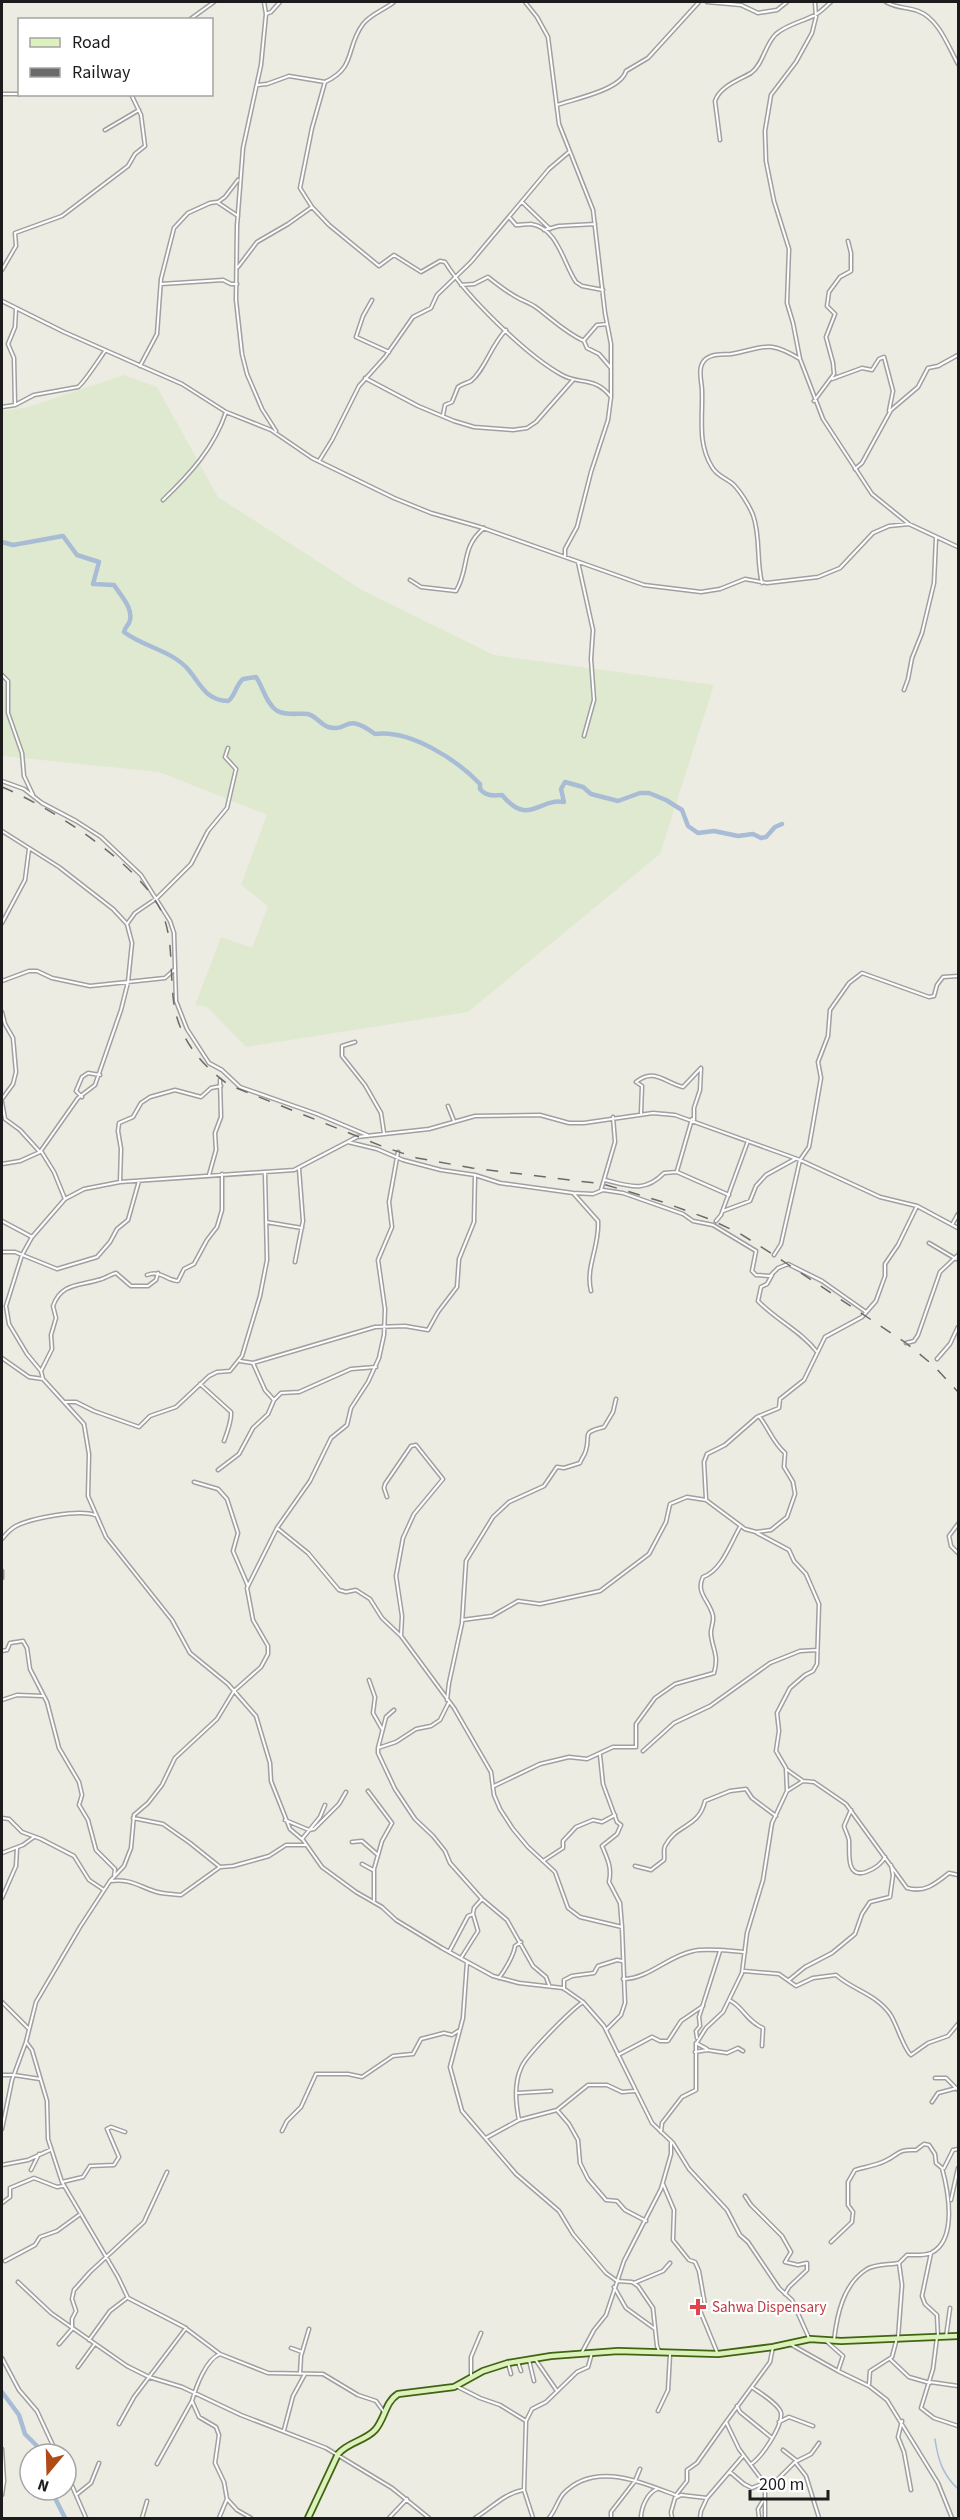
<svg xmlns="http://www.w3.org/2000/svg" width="960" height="2520" font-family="'Source Sans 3',sans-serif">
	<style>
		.farmland { fill: #dfe9d0 }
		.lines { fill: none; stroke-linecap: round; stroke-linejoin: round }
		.stream { stroke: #a8bcd5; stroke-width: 1.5 }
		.river { stroke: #a8bcd5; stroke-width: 4.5 }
		.minor-casing { stroke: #a0a0a0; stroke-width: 5 }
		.secondary-casing { stroke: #406511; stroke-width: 8 }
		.minor { stroke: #fff; stroke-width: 2 }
		.secondary { stroke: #ddf1bc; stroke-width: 4.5 }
		.rail { stroke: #6a6a6a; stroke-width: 1.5; stroke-dasharray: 12 12; stroke-linecap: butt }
		.health-dot { fill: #e0444e; stroke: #fff; stroke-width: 2 }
		.labels { text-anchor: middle; stroke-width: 4.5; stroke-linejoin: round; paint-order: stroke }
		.health-label { font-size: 15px; fill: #be3a42; stroke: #fff; text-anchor: start }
	</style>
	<rect width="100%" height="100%" fill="#ecece3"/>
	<path class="farmland" d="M124,375L157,387L218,497L362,590L494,655L714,685L660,854L468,1012L246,1047L207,1007L195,1005L221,937L252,948L268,906L241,885L267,815L159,772L2,756V411L28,407Z"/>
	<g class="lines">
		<path class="stream" d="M935,2439C938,2460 943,2475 958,2489"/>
		<path class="river" d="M2,542L13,545L63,536L77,555L99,562L93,584L114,585C121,596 135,610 129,623C127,626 125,628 124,632C142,646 169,650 186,667C200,682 205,701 228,701C235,697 235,686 243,679L256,677C263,687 266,703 276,710C284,716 298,713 308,714C316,716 320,724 328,727C349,733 344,711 375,734C410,729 457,760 480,784V789C486,796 493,796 502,795C529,827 538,798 564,802L561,789L565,782L583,787L591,794L618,801L640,793H649L666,800L682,810L688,826L698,833L714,831L738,836L753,834L761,838L766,837L775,827L782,824
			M2,2392L19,2415L25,2434L38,2447V2454
			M51,2490L65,2518"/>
		<defs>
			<path id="minor" d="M264,2L266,14L261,65L243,148L237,226L236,300L242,354L247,374L262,409L276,431
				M525,2L537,17L548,37L559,124L593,210L605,313L611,344V397L608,420L591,472L577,527L565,549V557
				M707,2L741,5L758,13L777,10L787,2
				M815,2L816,17L812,33L796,62L771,95L765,131L766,161L774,201L789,249L787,303L793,323L800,359L823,419L872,494L909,524L958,547
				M886,2C896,8 906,7 918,11C939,19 948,46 958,64
				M266,14L271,12L280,2
				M189,20L214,2
				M257,85L267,84L289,76L325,82C357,67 345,48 363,24C371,14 384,10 394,2
				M2,94H20
				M557,105C574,99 621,90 626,71L648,58L699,2
				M105,130L139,110
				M720,140L715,101C720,86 739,80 751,73C763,65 765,44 776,34C788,24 801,22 813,16C820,13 826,6 831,2
				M218,202L225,197L238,180
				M522,202L550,229
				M312,207L329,225L379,266L394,255L421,272L440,261L445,262C466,296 526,355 562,375C580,385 595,376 611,397
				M510,218L516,225C521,225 526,224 531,224C558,228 563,263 576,282L582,286L603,290
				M544,230L559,226L595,224
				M238,267L257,242L288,224L312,207L300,188L312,128L325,82
				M2,270L16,246L15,233L62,216L128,166L135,154L145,146L141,115L131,94
				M161,284L223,280L231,284H237
				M461,285L474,284L488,277C498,285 508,293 520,299C526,302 532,304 537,308C553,320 566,333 584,341L587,348L599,354L611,368
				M372,300L363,316L356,337L389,352
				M2,301L64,332L182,384L226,412L271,430L312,458L394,498L431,513L480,527L644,585L701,592L720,589L745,579L767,583L818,577L840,568L873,533L889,526L909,524
				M584,340L597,325L607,324
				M140,366L157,334L161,279L174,228L188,213L210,203L217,202L238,216
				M365,378L418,406L454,421L474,427L513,430L527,428L536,422L573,380
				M832,379L862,368L872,370L879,359L884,357L893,391L889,411
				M814,401L834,374L833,363L826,337L835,314L827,306L829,292L840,277L851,271V253L848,241
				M15,405L14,358L8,344L15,327L16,309
				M2,407L15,405L34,395L78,387C83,384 100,358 105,351
				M443,415L445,405L452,402L458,387C462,384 467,383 471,381C485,370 491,345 506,330
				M319,461L332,440L359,386L385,357L413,317L431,308L437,295L471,262L549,169L569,152
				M855,469L862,463L891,410L918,387L928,368L938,366L958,355
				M163,500C190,474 214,448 226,412
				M578,562L593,630L591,659L594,700L584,736
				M410,580L421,587L456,591C470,568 460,548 484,528
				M762,583C756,560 761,537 753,515C749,505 740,491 733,484C726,478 717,476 712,467C697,443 703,417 702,391C702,383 698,371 702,364C707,353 721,355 731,354C765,348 767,339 800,359
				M2,675L8,681V713L22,753L24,776L33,795
				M904,690L908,679L912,658L922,633L934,583L936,538
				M2,781L24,789L42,803L76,821L101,837L141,875L170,921L174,933L176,1001L187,1029L209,1063L222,1070L240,1087L317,1114L367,1135
				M2,831L59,867L113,909L127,924L132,943L128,982L121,1010L95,1085L78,1098L40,1152L20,1161L2,1164
				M2,923L25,880L29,849
				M127,924L135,913L157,898L191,864L208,831L227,808L236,769L225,757L228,748
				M2,981L29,971H37L52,978L90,986L165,978L174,970
				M2,1012L5,1024L13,1038L16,1072L13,1084L2,1099
				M355,1042L342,1046V1056L365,1085L381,1113L384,1133
				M82,1097L76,1091L82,1077L88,1073L100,1075
				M2,1102L5,1119L20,1130L39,1151
				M448,1106L454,1121
				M641,1113L642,1086L636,1082C654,1067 665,1083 683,1087L701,1068
				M694,1120V1108L700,1090L701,1068
				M348,1142L377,1149L403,1160L441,1170L475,1175L500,1183L573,1193L593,1194L603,1190L623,1193L683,1214L693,1221L713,1225L756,1251L752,1271L756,1275L770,1276L778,1268L788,1264L822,1281L866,1312
				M41,1151L54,1172L65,1199
				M677,1171L692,1119
				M209,1175L216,1150L215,1133L221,1117L220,1080
				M605,1180C629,1186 645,1193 664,1173L677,1172L729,1195
				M120,1182L121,1149L118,1131L119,1123L133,1117L141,1103L150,1097L175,1090L201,1097L211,1088L221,1086
				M601,1190L615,1142L613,1117
				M574,1194L598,1221C600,1246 585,1267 591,1291
				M723,1211L750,1201L756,1186L766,1175L795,1159
				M2,1221L32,1237
				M716,1221L721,1215L748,1141
				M266,1222L302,1228
				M953,1223L958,1214
				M929,1243L956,1259
				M2,1252H15L57,1269L97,1257L110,1242L117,1229L128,1220L139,1181
				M774,1255L781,1244L800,1160L809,1147L821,1078L818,1062L828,1036L830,1010L849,983L862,973L929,997L934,996L937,985L943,977L958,976
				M295,1262L303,1221L299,1169
				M147,1275C162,1270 165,1280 178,1281L184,1269L194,1264L207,1240L217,1227L222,1210V1174
				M772,1275L767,1284L761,1287L758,1301C776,1320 801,1331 817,1352
				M906,1343L914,1341L918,1335L940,1272L958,1255
				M2,1358L29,1377L43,1379
				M937,1359L950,1344L958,1327
				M240,1361L253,1363L265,1390L274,1400
				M253,1363L375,1327L405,1326L428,1330L438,1312L457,1287L459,1259L474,1222L475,1175
				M41,1371L52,1349L51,1335L56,1318L53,1306C61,1283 79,1286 98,1280C104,1279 109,1275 116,1273L131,1286H148L156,1280L158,1273
				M200,1384L231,1412C232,1420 227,1433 224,1441
				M64,1402H76L94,1411L139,1427L150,1416L176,1407L209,1376L217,1372L230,1371L242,1356L260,1296L267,1260L265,1173
				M218,1470L239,1454L253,1428L268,1414L274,1400L281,1393L299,1392L351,1369L376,1367
				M194,1482L218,1489L227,1499L238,1533L233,1551L248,1586
				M387,1497L384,1488L385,1484L411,1446L416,1445L443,1479L414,1514L403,1538L396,1576L402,1616L401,1636
				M706,1499L704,1462L707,1454L725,1445L757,1417L779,1408L780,1399L804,1380L825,1337L862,1317L876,1301L885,1276V1264L898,1245L917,1206
				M958,1524L949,1536L951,1546L958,1553
				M277,1528L308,1553L339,1590L346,1592L356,1590L370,1599L382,1618L401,1636L454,1708L491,1772L494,1795L500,1809L513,1829L528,1847L555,1872L568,1908L580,1917L622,1927L625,2003L621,2015L606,2030
				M757,1533L789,1550L794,1561L806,1574L819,1604L817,1664L813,1671L805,1675L790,1688L777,1713L779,1731L776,1751L786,1768L787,1791
				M2,1539C6,1534 10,1529 16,1526C32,1518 79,1509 95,1515
				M2,1571V1578
				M462,1620L492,1616L518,1601L540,1604L600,1591L649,1554L666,1522L670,1504L687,1497L706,1500L745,1529L756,1532L771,1530L787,1517L795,1494L793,1482L784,1467L785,1453C773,1443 769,1429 759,1416
				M2,1651L7,1650L10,1643L23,1641L27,1648L30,1669L47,1702L59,1748L79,1782L82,1795L79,1805L88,1820L96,1850L115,1869L114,1877
				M369,1680L375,1697L373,1713L382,1729
				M2,1700L17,1695L43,1696
				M447,1700L449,1683L462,1623L466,1561L493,1517L509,1502L544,1486L557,1467L564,1468L580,1463C581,1459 585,1455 586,1450C591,1434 580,1433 604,1427L613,1412L616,1399
				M449,1702L440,1720L431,1726L416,1729L396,1742L378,1748V1753L395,1789L415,1819L433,1836L445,1851L450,1863L482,1899L507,1920L533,1966L546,1977L549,1985
				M378,1748L386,1717L394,1710
				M643,1751L674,1723L710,1706L770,1663L800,1651L817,1650
				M600,1755L603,1784L617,1822L621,1825L617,1834L602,1846C608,1860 612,1868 609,1882L620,1903L622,1927
				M786,1769L803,1781
				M494,1786L540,1764L569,1757L587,1759L613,1747H636V1724L655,1698L675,1684L714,1673C719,1655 713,1651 711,1635C710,1629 714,1623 713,1616C710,1601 695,1593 703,1577C722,1570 730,1544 740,1527
				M368,1791L392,1823L382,1841L374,1869V1901
				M851,1810L844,1826C845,1830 848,1835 849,1840C850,1851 845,1879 866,1872C874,1869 881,1865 885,1857
				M2,1818L9,1819L22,1832L41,1839L74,1856L89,1880L104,1890
				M133,1818L163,1824L190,1843L220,1867
				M285,1820L309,1830L314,1829L339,1804L346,1792
				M302,1839L320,1817L325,1805
				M352,1842L362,1841L378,1855
				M2,1853L23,1845L34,1837
				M543,1861L563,1848V1841L576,1827L593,1820L602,1822L615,1815
				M362,1864L373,1870
				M635,1866L651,1870L664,1860C665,1856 663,1850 665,1846C676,1824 699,1828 705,1801L730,1791L746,1789L752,1798L776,1816
				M110,1881L124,1866L131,1848L134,1815L148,1803L162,1785L175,1758L217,1719L234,1691L261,1667L268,1654V1646L253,1620L247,1588L277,1528L310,1481L331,1438L347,1425L351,1408L368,1382L379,1358L384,1335L385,1309L378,1260L392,1227L389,1202L398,1152
				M2,1898L16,1866L17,1848
				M449,1952L468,1916L473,1914L474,1908L482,1899
				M461,1958L478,1931L473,1914
				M467,1962L463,2018L450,2067L462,2111L516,2174L559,2211L573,2234L606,2273L617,2281L632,2282L638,2286L653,2308L657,2346L660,2353
				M744,1971L779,1974L796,1986L813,1978L836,1975C853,1990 876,1994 890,2014C896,2022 904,2050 911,2055L928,2043L948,2036L958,2024
				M499,1978C505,1970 514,1955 515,1946L521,1942
				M623,1979C648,1979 668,1956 693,1951C706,1948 730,1951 745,1952
				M789,1980L805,1967L832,1953L855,1934L862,1914L870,1902L890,1897L893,1875L891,1865
				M564,1989V1980L572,1976L594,1973L598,1966L617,1960L622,1961
				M729,2000C743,2006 746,2021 763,2028L762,2046
				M2,2002L28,2028
				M697,2038L696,2031L700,2026L699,2017L720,1951
				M26,2042L32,2050L47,2101L48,2139L62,2182L118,2277L128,2298L184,2327L220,2354L268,2373L323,2374L358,2395L376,2401L384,2412
				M696,2043L707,2049
				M695,2052L707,2050L727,2053L738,2048L743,2051
				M618,2055L652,2037L660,2041H668L681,2021L703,2006
				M2,2075H14L40,2079
				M935,2078H946L958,2090
				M518,2093L551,2091
				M932,2102L938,2093L957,2088
				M557,2110L569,2124L578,2140L580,2163L588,2179L606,2200L617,2201L625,2210L646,2221
				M519,2120C516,2105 514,2083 521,2068C525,2056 571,2010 583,2002
				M2,2129L12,2080L26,2042L36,2002L80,1927L110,1881C130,1878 140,1887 157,1892C164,1894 174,1894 181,1895L220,1867L233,1866L269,1856L286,1845H306
				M282,2131L287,2121L301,2107L316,2074H348L362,2077L393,2056L413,2054L421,2039L444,2033L452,2035L458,2031
				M661,2132L662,2123L682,2097L696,2090V2044L706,2028L723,2012L742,1973L747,1933L763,1880L772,1823L787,1791L803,1781L814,1782L846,1804L907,1888C925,1893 935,1884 949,1873L958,1875
				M486,2138L519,2120L557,2110L588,2085H607L622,2092L635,2091
				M2,2165L28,2160L50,2150
				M944,2168L953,2150L958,2149
				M31,2170L39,2154
				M62,2182L83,2177L90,2166L114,2165L119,2157L107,2129L111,2127L125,2132
				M663,2184L674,2210L673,2240L689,2260L695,2262L699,2271L705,2305
				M745,2196L751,2205L782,2236L791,2252L785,2262L798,2265L807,2263V2270L789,2287L785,2294
				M951,2200L958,2168
				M2,2203L10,2197V2188L34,2178L57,2187L63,2186
				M831,2242L852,2222L853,2212L848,2205V2182L855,2170C864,2167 875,2166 885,2161C900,2154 897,2149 916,2150L924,2144L929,2145L935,2154L936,2163L942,2168C948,2190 958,2240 931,2253C923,2256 915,2255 907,2255L899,2263L902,2285L898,2338
				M931,2253L922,2296L925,2304L937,2315L938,2337
				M5,2261L35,2245L40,2237L57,2231L79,2215
				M18,2282L51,2313L127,2366L149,2377L182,2387L241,2415L326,2448L392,2488L429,2518
				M634,2283L663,2271L670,2263
				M614,2287L626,2308L655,2329
				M701,2313L717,2352
				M937,2337L933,2369L921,2408L934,2418L958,2426
				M946,2337L950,2308
				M809,2338L792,2300L779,2288L748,2242L740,2235L727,2210L689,2169L673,2143L652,2123L604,2026L583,2002L563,1988L519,1983L493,1976L442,1948L396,1920L382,1907L356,1892L322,1867L303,1840L290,1829L271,1781L270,1763L256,1716L228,1684L190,1653L172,1620L106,1537L88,1496L89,1454L84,1424L43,1379L41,1371L27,1354L9,1324L6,1306L22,1255L32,1237L65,1199L84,1189L120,1182L294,1170L357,1137L429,1129L475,1116L540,1115L569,1123H584L653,1113L675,1115L800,1160L880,1197L917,1206L958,1228
				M89,2340L110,2311L127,2298
				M834,2340C837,2315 843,2284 867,2269C876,2264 889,2265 899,2263
				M826,2341L843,2356L838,2371
				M59,2344L72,2329V2319L76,2311L72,2299L74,2290L90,2272L144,2222L167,2172
				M790,2344L838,2371L869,2386L887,2400L938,2483L952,2518
				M291,2348L302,2352
				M220,2354C206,2359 196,2387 192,2401L199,2417L216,2427L219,2435L215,2463L224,2482L227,2499L237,2510L251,2518
				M581,2354L594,2330L606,2315L624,2261L661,2189L671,2154V2141
				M2,2358L19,2390L37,2411L57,2454
				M535,2359L557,2391
				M890,2359L909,2377L930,2383
				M529,2360L534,2381
				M518,2362L521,2371
				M508,2363L511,2374
				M78,2367L94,2345
				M300,2374L301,2356L309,2329
				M471,2377V2357L481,2333
				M930,2382L958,2386
				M869,2384L870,2371L892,2357L897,2338
				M456,2386L480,2398L500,2405L526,2421
				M737,2406L740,2412L772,2438
				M658,2411L668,2390L670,2354
				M902,2421L898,2437L904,2452L911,2490
				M779,2422L789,2417L813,2426
				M119,2424L134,2397L186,2328
				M284,2430L293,2396L305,2374
				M2,2449L4,2481L2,2495
				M783,2450L797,2461
				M795,2462L806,2476L819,2518
				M157,2464L192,2401
				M751,2464C761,2458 783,2426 781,2413C779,2404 760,2393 753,2388
				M66,2472L86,2518
				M730,2472L744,2484L752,2488L764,2483
				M765,2484L778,2479L795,2462L811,2454L819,2443
				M76,2495L91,2483L99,2463
				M676,2495L687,2481V2470L697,2463L726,2422
				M142,2518L147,2501
				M219,2518L227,2499
				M389,2518L407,2499
				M475,2518C492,2508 503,2494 523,2490
				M533,2518L524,2490L526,2421L532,2409L546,2402L577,2372L588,2367L592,2353
				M549,2518C555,2511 557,2502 563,2494C595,2460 642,2483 678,2496
				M611,2518V2512L635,2481L640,2469
				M641,2518C641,2508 647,2493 657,2489
				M672,2518L671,2512L675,2498L681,2495L707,2498L743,2456
				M700,2518L701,2511L707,2498
				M759,2518L758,2509L764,2499
				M765,2518V2484L739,2449L726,2422L770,2362L773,2347"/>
			<path id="secondary" d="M308,2518L338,2454C348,2442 365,2441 375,2430C385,2419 385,2402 398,2394L454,2387L483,2371L508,2363L551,2356L618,2351L718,2354L773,2347L810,2339L841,2341L958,2336"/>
		</defs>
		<use href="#minor" class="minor-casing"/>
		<use href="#secondary" class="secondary-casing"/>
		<use href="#minor" class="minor"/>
		<use href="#secondary" class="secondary"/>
		<path class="rail" d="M2,787C49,806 144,866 163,915C173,941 170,968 173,996C176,1034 198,1063 229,1085L384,1147L417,1158L472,1168L603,1184L663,1202L709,1219L739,1233L774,1255L906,1343L933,1365L958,1392"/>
	</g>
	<path class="health-dot" d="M695 2298h6v6h6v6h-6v6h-6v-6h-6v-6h6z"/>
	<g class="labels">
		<g class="health-label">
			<text x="712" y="2312">Sahwa Dispensary</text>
		</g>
	</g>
	<rect width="960" height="2520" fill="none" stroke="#1c1c1c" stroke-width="6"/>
	<rect x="18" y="18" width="195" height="78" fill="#ffffff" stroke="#a4a4a4" stroke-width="1.5"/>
	<rect x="30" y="38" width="30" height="9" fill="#ddf1bc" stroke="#a4a4a4" stroke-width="1.5"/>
	<text x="72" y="48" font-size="18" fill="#1c1c1c">Road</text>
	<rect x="30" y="68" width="30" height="9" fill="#6a6a6a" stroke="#a4a4a4" stroke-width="1.5"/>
	<text x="72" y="78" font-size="18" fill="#1c1c1c">Railway</text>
	<g transform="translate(48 2472) rotate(199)"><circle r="28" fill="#ffffff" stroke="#a4a4a4" stroke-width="1.5"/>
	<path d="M0-4.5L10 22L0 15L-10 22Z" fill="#b14a17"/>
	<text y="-9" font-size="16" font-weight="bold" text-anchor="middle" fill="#1c1c1c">N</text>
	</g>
	<path d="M750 2490v9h78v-9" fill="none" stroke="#1c1c1c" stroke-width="3"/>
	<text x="759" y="2490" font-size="18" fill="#1c1c1c" stroke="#ffffff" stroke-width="4.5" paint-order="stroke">200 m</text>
</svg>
